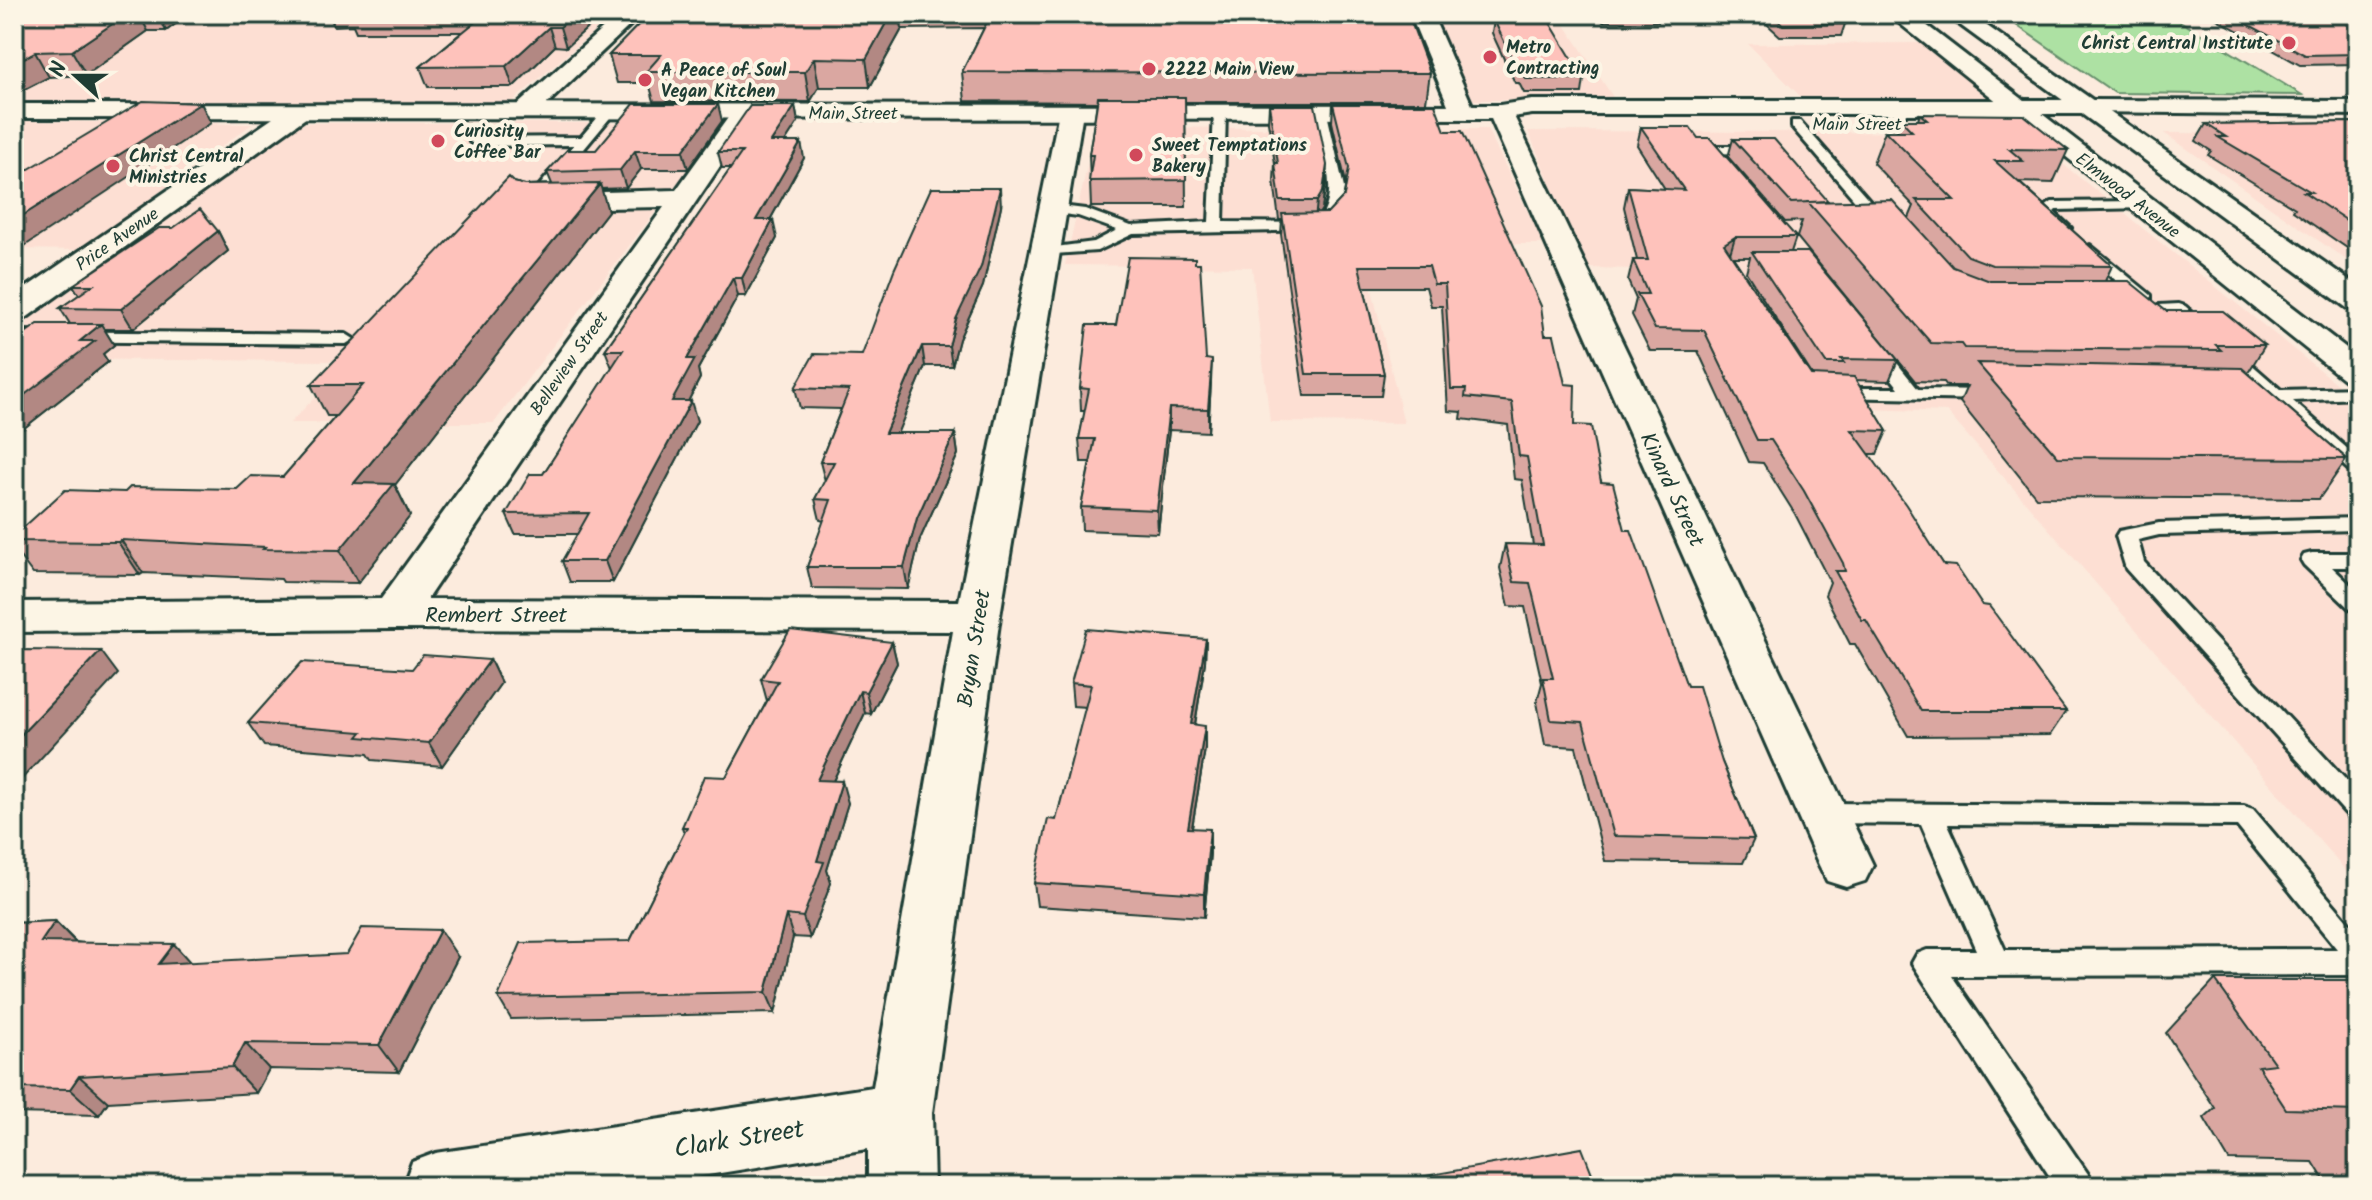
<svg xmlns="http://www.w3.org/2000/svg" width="2372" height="1200" font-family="Kalam,sans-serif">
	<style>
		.built { fill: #fddfd3 }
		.green { fill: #ade1a3; stroke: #668f6c; stroke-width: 2 }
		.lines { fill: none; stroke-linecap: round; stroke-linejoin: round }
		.lane-casing { stroke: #1f3d34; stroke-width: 6 }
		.street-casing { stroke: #1f3d34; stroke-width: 6 }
		.secondary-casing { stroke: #1f3d34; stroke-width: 6 }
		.primary-casing { stroke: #1f3d34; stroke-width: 6 }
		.highway-casing { stroke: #1f3d34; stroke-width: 6 }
		.lane { fill: #fcf5e5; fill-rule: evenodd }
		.street { fill: #fcf5e5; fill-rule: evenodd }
		.secondary { fill: #fcf5e5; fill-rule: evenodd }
		.primary { fill: #fcf5e5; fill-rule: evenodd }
		.highway { fill: #fcf5e5; fill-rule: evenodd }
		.wall { fill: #daa7a1; stroke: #1f3d34; stroke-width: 2; fill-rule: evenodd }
		.shaded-wall { fill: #b28883; stroke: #1f3d34; stroke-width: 2 }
		.building { fill: #fec2bb; stroke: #1f3d34; stroke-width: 2 }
		.poi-dot { fill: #d1495b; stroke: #fcf5e5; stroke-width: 3 }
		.labels { text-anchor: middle; stroke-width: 8; stroke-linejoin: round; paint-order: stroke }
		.far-poi-label { font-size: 18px; font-weight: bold; fill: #1f3d34; stroke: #fcf5e5; text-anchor: start }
		.far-street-label { font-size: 18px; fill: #1f3d34; stroke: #fcf5e5 }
		.street-label { font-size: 22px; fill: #1f3d34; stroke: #fcf5e5 }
		.near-street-label { font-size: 26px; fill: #1f3d34; stroke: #fcf5e5 }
	</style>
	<rect width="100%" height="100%" fill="#fcebdd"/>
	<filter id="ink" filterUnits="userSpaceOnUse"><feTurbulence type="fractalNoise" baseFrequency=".0125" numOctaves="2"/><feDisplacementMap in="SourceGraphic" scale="16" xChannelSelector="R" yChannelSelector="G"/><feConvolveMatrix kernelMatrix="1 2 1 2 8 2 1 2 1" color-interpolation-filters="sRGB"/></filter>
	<g filter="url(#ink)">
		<path class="built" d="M105,14H614L512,102L14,101V23Z
			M1431,16H1559L1615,100H1468Z
			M1925,43L2000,101L1806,102L1748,44Z
			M14,121L252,124L81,250L14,249Z
			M300,123H723L494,423H290L350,361L14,359V323Z
			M1096,127L1487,129L1544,244H1361L1404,423L1270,422L1252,267L1065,265Z
			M1528,131L2024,133L2358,401V885L1947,412L1788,406L1699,270L1586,268Z
			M2164,133L2358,134V268Z"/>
		<path class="green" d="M2000,14H2168L2302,95L2115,93Z"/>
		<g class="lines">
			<defs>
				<path id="lane" d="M1220,108L1226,112L1223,222L1317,223C1344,191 1318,148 1316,112L1326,109L1344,188L1339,215L1326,230L1133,234L1097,251L1040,255V249L1094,242L1117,230L1078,216L1048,212V206L1053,205L1085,209L1131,226L1209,222L1214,112Z
					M604,110L614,113L539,203L534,204L527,200L574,145L477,146L470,142L477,138L581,137Z
					M1792,121H1800L1887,220V226H1877L1792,127Z
					M1714,146H1760L1767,150L1760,154L1709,153V147Z
					M2141,201L2146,202V208L2056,210L2054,212L2071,228L2064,232L2038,212L2052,202Z
					M2090,245L2151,295V301H2139L2085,253L2082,250Z
					M2179,304L2185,306L2281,390L2358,388V398L2293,401L2358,458V474L2351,472L2272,401H2238L2235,397L2238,393L2261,391L2175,314L2159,315L2151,310L2159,305Z
					M14,331L346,334L354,339L346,344L14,341Z
					M1875,342L1881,343L1918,389L1990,390L1999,395L1990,400L1828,397L1825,393L1834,388H1899L1866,347Z
					M2358,518V530L2159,535L2138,540L2144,562L2358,793V820L2349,817L2126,569L2116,536L2119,531L2159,523Z
					M2312,553H2358V567H2332L2358,592V611L2350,609L2304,565L2301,560L2304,555Z
					M1822,803L2244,806L2253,809L2358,933V975L1952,976L2088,1174L2093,1186H2056L1912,963L1917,954L1927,950H1976L1921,824L1822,823L1813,820L1809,813L1813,806ZM1948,824L2237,826L2337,949L2005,950Z"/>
				<path id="street" d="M619,14H642L533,117H515L512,112L515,107Z
					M1410,14H1432L1475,112L1472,117H1454L1451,112Z
					M298,105L307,107L310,112L307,117L26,318L14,321V296L289,107Z
					M1071,105L1080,107L1083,112L1000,616L932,1113L934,1186H868V1149L640,1186H403L412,1162L436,1153L873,1087L953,631L394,629L14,632V602L381,599L664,207L543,209L533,206L529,200L533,194L676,190L735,108H753L756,113L427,599L959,601L1059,112L1062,107Z
					M1500,105L1509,107L1512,112L1873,865L1865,881L1846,887L1827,881L1819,865L1488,112L1491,107Z"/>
				<path id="secondary" d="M2090,100L2358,101V115L2081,112L2078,107L2081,102Z"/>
				<path id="primary" d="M1532,100H2090L2099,102L2102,107L2099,112L2090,114H1532L1500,119L14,118V104L1500,105Z"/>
				<path id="highway" d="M1888,14H1912L2358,357V385L2346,381Z
					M1945,14H1970L2358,286V311L2347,308Z"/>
			</defs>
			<use href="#lane" class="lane-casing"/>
			<use href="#street" class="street-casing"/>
			<use href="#secondary" class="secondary-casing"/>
			<use href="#primary" class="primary-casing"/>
			<use href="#highway" class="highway-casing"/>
			<use href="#lane" class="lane"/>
			<use href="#street" class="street"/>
			<use href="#secondary" class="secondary"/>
			<use href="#primary" class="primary"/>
			<use href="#highway" class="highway"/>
		</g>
		<path class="wall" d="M14,14H189L166,31H148L86,75L49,77L14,95Z
			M329,14H603L566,47L555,46L513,87H428L420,67L462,32H356L353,25L334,26Z
			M649,14H1408L1430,73L1426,102H1185L1186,207H1091L1089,155L1097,102L965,101L962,72L984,28L902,29L870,87H819L810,102L654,101L649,83H617L609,55Z
			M1597,14H1659L1658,22H1603Z
			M1756,14H1844L1843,17H1837L1845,24L1841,36H1780Z
			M2208,14H2358V64L2300,65Z
			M1494,20L1584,79L1582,93H1524L1519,83H1515L1492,33Z
			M1333,104L1445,131L1545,335L1574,425L1625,530L1687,686L1722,762L1754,839L1743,863L1605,861L1576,747L1545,745L1537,702L1542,683L1525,607L1509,606L1500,568L1505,544L1533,545L1522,480L1514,479L1508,425L1461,419L1462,412L1448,411L1442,306H1431L1426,287H1364L1384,374L1381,396H1304L1281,234L1282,220H1279L1274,181L1275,163L1268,122L1269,105L1326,183L1322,209L1320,213H1328L1344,196L1346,183L1332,122Z
			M795,106L798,122L785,142L804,158L770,220L777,238L746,296H738L698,369L700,378L688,401L697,421L613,582H570L562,561L578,534H515L506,514L543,474L612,368L605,350L731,168H722L718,152Z
			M1920,114L2068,150L2053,183L2019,182L2112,266L2105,281L2166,311L2265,345L2248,373L2347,459L2319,499L2036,497L1960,402L1967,386H1947L1944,382L1915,381L1797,237L1802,221L1785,222L1728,157L1733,139L1828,202L1909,218L1914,206L1873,163L1885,131H1897L1901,120H1918Z
			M722,121L688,169H641L626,188L601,189L608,211L395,485L410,516L358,583L283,582L281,579L143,573L140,575L33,574L14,549V536L125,492L237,489L283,477L336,416H327L311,385L514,182L525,185L552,184L547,172L596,150Z
			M2358,122V250H2350L2293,211L2295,208L2208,155L2211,151L2196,141L2206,124Z
			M1641,127L1698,138L1796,237L1791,252L1898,360L1889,381L1855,380L1887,431L1877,454H1869L1944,565L1982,605L2066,711L2050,735L1908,736L1855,644H1850L1825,595L1830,582L1795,514L1763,463L1749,462L1698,351H1650L1632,315L1636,299L1628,281L1633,260H1637L1624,207L1628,187L1665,189L1637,145ZM1733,257H1750L1746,272L1813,376L1811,375Z
			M1001,206L983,286L959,339L952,366H925L897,433H955L958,454L920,539L908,589L812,588L807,567L824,521L820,520L815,499L825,481L820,462L841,409L800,408L795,388L862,355Z
			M218,231L228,251L133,329H104L114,345L103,354L108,362L14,436V341L70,324L60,308L79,295L73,285Z
			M1206,359L1211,382L1208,432L1169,430L1158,533L1082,530L1081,507L1090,462H1081L1079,439L1085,411H1081L1080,388Z
			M1206,639L1205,662L1195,725L1205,749L1192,828L1210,853L1204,917L1037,906L1034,883L1056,820L1086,707L1073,706L1071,683Z
			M892,642L897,663L871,714L865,713L833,781L848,803L827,870L831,883L810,938L793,937L775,1013L511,1019L498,997L630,941L684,833L682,827L726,777L767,701L761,679Z
			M490,660L501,683L442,766L372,760L368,754L264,746L248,723L412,669Z
			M55,921L76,942L190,963L458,957L399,1072L269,1069L256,1093L108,1102L99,1115L14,1113V923Z
			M2215,980H2358V1186H2328L2313,1162L2229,1160L2204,1118L2215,1108L2166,1033Z"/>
		<path class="shaded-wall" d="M127,14H139L148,31L86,75L72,51Z
			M158,14H189L166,31Z
			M575,14H603L566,47L560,27Z
			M891,14H900L902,29L870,87L866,59Z
			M549,27L555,46L513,87L506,66Z
			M35,52L49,77L14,95V63Z
			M814,58L819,87L810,102L805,72Z
			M201,103L211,123L14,253V221Z
			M718,104L722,121L688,169L683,151Z
			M795,106L798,122L775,158L771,142Z
			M801,142L804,158L760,238L756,220Z
			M635,151L641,169L626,188L620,170Z
			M1327,165L1322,209L1315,220L1317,201Z
			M600,184L608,211L395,485L410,516L358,583L340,550L354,483Z
			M1000,188L1001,206L983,286L959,339L952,366L949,346L956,319Z
			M773,220L777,238L746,296L742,278Z
			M218,231L228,251L133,329L121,309Z
			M1735,237L1729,257L1724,244Z
			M733,278L738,296L698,369L700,378L678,421L672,401L687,359Z
			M101,324L114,345L103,354L108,362L14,436V403L80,341Z
			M922,346L925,366L889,454L885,433Z
			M1212,360L1211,382L1208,432V409Z
			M691,401L697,421L613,582L605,561Z
			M1169,408V430L1158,533L1157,510Z
			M955,433L958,454L920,539L908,589L904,567L917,518Z
			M121,540L143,573L140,575L118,542Z
			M1206,639L1205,662L1191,748V724Z
			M892,642L897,663L871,714L866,692Z
			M101,651L118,674L19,782L14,776V742Z
			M490,660L501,683L442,766L429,743Z
			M860,691L865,713L823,802L817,780Z
			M1205,726V749L1188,851V828Z
			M842,781L848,803L827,870L831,883L810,938L803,917L817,861Z
			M1210,829V853L1204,917V894Z
			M786,915L793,937L775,1013L766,992Z
			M55,921L82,949L41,942Z
			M440,930L458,957L399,1072L379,1045Z
			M174,944L198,971L159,964Z
			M245,1043L269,1069L256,1093L232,1067Z
			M79,1076L108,1102L99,1115L70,1089Z"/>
		<path class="building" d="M14,14H127L72,51L35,52L14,63Z
			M485,14H575L560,27H549L506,66L420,67Z
			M649,14H891L866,59L814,58L805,72H646L661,55H609Z
			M991,14H1408L1430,73L962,72Z
			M1772,14H1833L1845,24L1783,25Z
			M2229,14H2358V54L2305,55Z
			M1494,20L1549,21L1584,79H1526L1521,69H1517Z
			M1098,97H1185L1186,180L1089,181L1093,155H1089Z
			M143,101L201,103L14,221V178Z
			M634,104H718L683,151H635L620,170L547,172L567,150H596Z
			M1333,104H1435L1445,131H1462L1541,306L1545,335H1554L1565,384L1575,385L1574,425L1591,426L1601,482L1613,483L1625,530H1631L1687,686H1699L1722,762L1754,839L1614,836L1583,722L1551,720L1543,678H1553L1530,583L1514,582L1505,544L1543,545L1527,457L1519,456L1512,402L1465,397L1466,389H1451L1445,284H1434L1429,266H1359L1384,374H1306L1282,214L1328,213L1344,196L1349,168Z
			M1269,105H1315L1327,165L1323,191L1317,201H1280L1275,163H1278Z
			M750,106H795L771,142H801L756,220H773L742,278H733L687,359H695L672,401H691L605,561H562L589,513L506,514L530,474H543L623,350H605L742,152H718Z
			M1920,114L2024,115L2068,150L2009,149L2023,161H1995L2112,266L1992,265L1968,256L1916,200H1954L1885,131H1912L1901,120H1927Z
			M2358,122V228L2304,192H2311L2218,137H2226L2206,124Z
			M1641,127H1690L1698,138H1710L1796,237H1735L1724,244L1811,375L1854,377L1887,431L1852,430L1906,505L1944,565L1956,566L1982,605L1989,606L1996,615L2066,711H1921L1866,620H1862L1835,571H1845L1843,563L1804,491L1771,440H1757L1704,330L1655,329L1637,294H1648L1633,260H1648L1628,187L1684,190Z
			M1733,139H1774L1828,201L1791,203Z
			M509,177L514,182L525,185L600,184L354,483L394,484L340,550L263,549L265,547L121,540L118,542L14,541V536L65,490L125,492L130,487L237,489L251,476L283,477L363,385H311Z
			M931,188H1000L981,267L956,319L949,346H922L885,433H955L917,518L904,567H807L831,500L815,499L834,462H820L849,390L795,388L814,354L862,355L894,270Z
			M1892,200L1953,267L1990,281H2129L2166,311H2223L2265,345H2216L2221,350L1964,348L1961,344L1931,343L1808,202Z
			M200,209L218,231L121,309L60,308L93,285H73L159,228H173Z
			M1752,252H1808L1898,360L1841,359L1844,363H1826Z
			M1128,257L1195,258V263H1200L1206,359L1212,360L1208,409L1169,408L1157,510L1081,507L1095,439H1079L1089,389L1080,388L1087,325H1116Z
			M38,324H101L80,341H95L14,403V341Z
			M1977,363L2242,368L2347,459L2058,457Z
			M1086,629L1206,639L1191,724L1205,726L1188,828L1210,829L1204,894L1034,883L1048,819L1056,820L1091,685L1071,683Z
			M790,630L892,642L866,692L860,691L817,780L842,781L817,861L824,862L803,917L786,915L766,992L498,997L521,943L630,941L687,827H682L704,776L726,777L778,681L761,679Z
			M20,650L101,651L14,742V656Z
			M423,655L490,660L429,743L358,737L362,732L248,723L302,662L412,669Z
			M55,921L41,942L174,944L159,964L347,954L362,928L440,930L379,1045L245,1043L232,1067L79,1076L70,1089L14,1088V923Z
			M2215,980H2358V1111L2286,1109L2258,1066L2275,1064Z
			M1582,1148L1597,1186H1387L1386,1183Z"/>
	</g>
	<g class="poi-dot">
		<circle cx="2289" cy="43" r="8"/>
		<circle cx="1490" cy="57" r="8"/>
		<circle cx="1149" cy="69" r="8"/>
		<circle cx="645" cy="80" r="8"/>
		<circle cx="438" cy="141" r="8"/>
		<circle cx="1136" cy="155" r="8"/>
		<circle cx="113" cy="166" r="8"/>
	</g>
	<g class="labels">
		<g class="far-poi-label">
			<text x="2273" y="49" text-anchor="end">Christ Central Institute</text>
			<text x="1506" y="53">Metro<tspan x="1506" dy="21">Contracting</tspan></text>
			<text x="1165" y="75">2222 Main View</text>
			<text x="661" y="76">A Peace of Soul<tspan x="661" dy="21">Vegan Kitchen</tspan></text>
			<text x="454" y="137">Curiosity<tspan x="454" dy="21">Coffee Bar</tspan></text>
			<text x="1152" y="151">Sweet Temptations<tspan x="1152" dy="21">Bakery</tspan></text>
			<text x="129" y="162">Christ Central<tspan x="129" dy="21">Ministries</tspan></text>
		</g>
		<g class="far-street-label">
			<text x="853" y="119">Main Street</text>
			<text x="1857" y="130">Main Street</text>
			<text transform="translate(2128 195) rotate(38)" y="6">Elmwood Avenue</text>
			<text transform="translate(117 239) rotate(-35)" y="6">Price Avenue</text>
			<text transform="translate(569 363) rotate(-55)" y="6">Belleview Street</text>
		</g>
		<g class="street-label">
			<text transform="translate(1673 489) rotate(65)" y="8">Kinard Street</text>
			<text x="496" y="622">Rembert Street</text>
			<text transform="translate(973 648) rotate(-81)" y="8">Bryan Street</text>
		</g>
		<g class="near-street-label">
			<text transform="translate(739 1138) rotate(-9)" y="9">Clark Street</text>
		</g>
	</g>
	<rect width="2372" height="1200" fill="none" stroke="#fcf5e5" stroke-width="48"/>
	<rect x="24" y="24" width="2324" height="1152" fill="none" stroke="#1f3d34" stroke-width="3" filter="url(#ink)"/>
	<g transform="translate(76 76) rotate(291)" stroke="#fcf5e5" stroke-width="6" paint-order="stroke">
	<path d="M0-6L14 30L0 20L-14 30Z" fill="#1f3d34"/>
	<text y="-12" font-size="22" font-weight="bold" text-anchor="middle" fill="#1f3d34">N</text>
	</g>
</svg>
